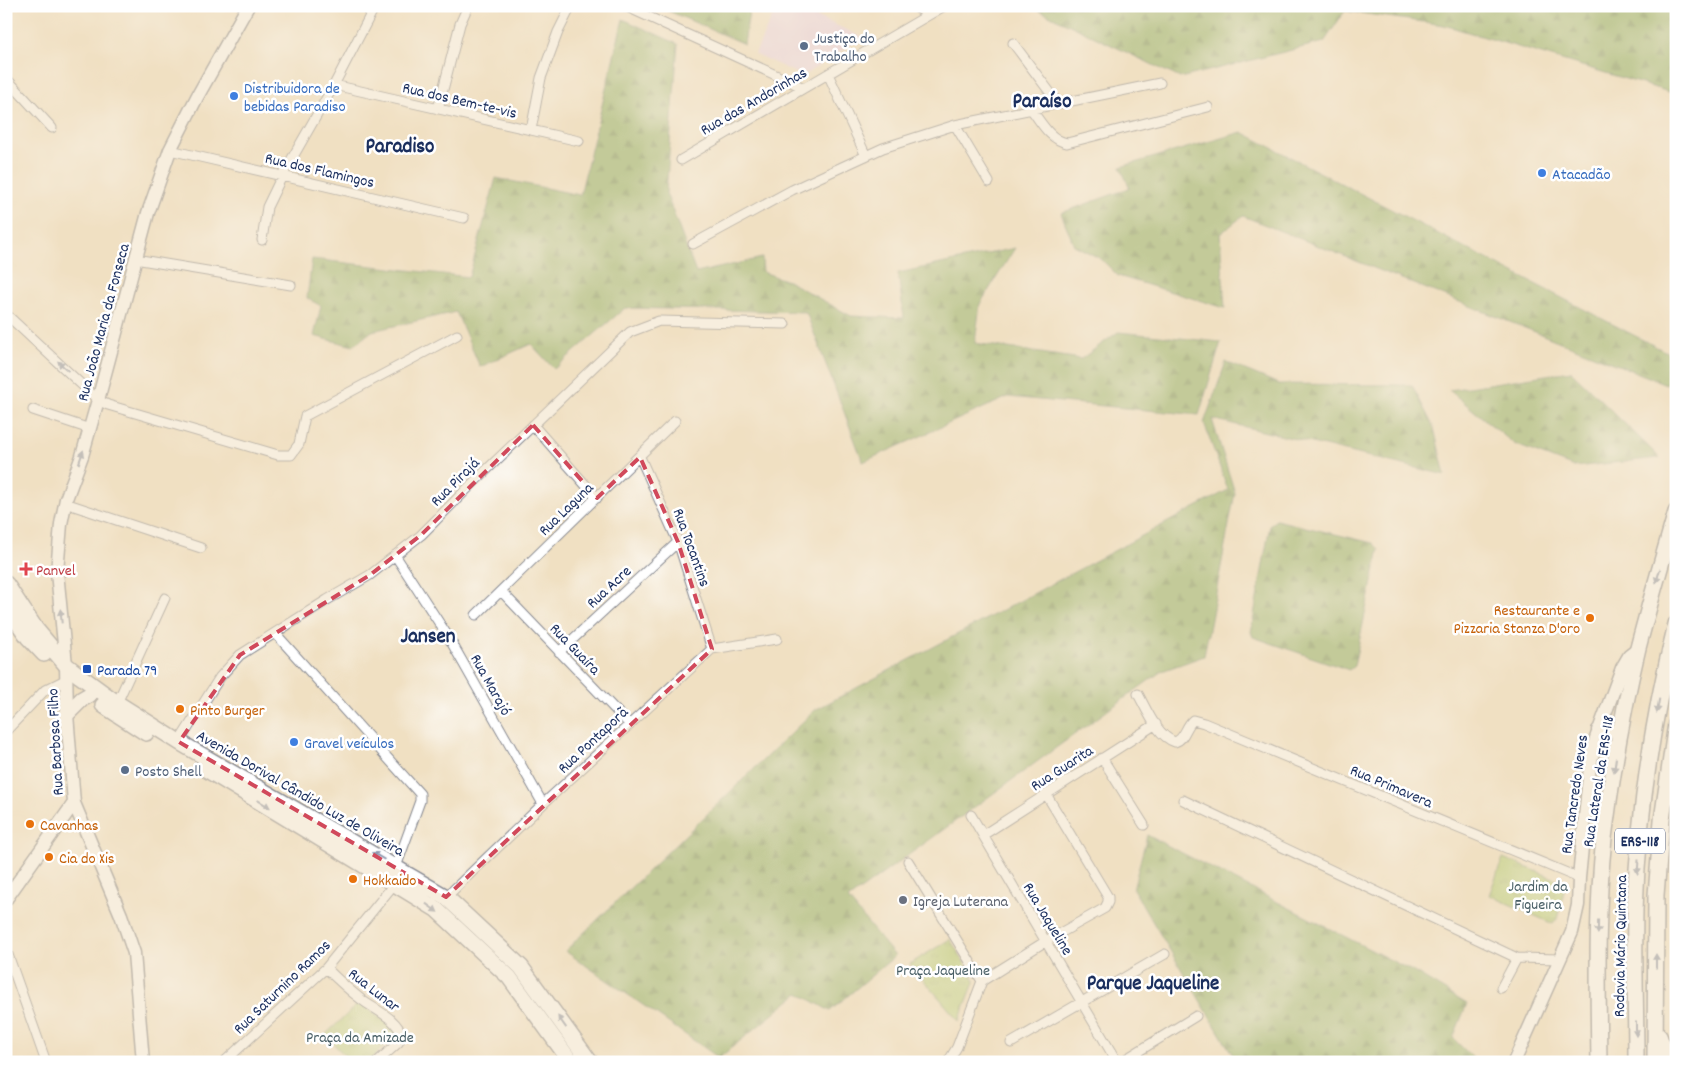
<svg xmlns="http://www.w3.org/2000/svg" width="1682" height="1068" font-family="Dekko,sans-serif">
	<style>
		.built { fill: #e9d1ed }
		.forest { fill: url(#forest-firs); stroke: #547062 }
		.park { fill: url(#park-tufts); stroke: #667e69 }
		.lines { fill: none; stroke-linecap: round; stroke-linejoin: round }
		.minor-casing { stroke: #868890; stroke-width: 11 }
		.secondary-casing { stroke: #868890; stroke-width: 15 }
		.primary-casing { stroke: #868890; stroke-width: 18 }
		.trunk-casing { stroke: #868890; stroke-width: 18 }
		.minor { stroke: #fff; stroke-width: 9 }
		.secondary { stroke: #fff; stroke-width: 12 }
		.primary { stroke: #fff; stroke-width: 15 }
		.trunk { stroke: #fff; stroke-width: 15 }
		.oneway { fill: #8d97ae }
		.marked { fill: none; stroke: #d1495b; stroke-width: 4; stroke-dasharray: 10 6; stroke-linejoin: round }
		.service-dot { fill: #5c6f8a; stroke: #fff; stroke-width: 2 }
		.shop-dot { fill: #3f7fe0; stroke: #fff; stroke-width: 2 }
		.health-dot { fill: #e0444e; stroke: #fff; stroke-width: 2 }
		.food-dot { fill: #e8710a; stroke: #fff; stroke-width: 2 }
		.transit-dot { fill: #1a4fb4; stroke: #fff; stroke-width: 2 }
		.worship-dot { fill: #6b7280; stroke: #fff; stroke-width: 2 }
		.labels { text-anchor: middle; stroke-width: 5; stroke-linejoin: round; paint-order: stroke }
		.shield { fill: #fff; stroke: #5f6d8e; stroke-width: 1 }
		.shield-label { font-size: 15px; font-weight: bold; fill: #1b2f5e }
		.service-label { font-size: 16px; fill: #4e5e75; stroke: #fff; text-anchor: start }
		.shop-label { font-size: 16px; fill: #366cbe; stroke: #fff; text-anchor: start }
		.street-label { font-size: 16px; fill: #1b2f5e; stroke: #fff }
		.health-label { font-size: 16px; fill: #be3a42; stroke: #fff; text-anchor: start }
		.food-label { font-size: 16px; fill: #c56008; stroke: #fff; text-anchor: start }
		.transit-label { font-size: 16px; fill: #164399; stroke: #fff; text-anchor: start }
		.park-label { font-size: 16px; fill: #485e65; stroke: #fff }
		.worship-label { font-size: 16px; fill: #5b616d; stroke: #fff; text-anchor: start }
		.district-label { font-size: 21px; font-weight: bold; fill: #1b2f5e; stroke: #fff }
	</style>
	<defs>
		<pattern id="forest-firs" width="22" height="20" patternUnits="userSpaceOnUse" patternTransform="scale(1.25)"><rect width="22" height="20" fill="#8cb066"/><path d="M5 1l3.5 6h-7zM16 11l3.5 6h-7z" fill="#729057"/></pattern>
		<pattern id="park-tufts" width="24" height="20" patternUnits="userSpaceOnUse" patternTransform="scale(1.25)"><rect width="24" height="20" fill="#b1cd74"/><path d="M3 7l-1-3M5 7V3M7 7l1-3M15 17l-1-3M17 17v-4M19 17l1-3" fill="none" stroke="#98b067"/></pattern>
	</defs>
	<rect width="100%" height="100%" fill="#fff"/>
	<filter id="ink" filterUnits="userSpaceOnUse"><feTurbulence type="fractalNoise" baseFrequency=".02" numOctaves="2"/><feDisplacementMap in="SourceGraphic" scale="10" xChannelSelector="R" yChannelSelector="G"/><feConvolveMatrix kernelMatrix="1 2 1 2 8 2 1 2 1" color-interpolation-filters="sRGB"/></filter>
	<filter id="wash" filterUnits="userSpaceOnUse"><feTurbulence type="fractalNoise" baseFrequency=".0096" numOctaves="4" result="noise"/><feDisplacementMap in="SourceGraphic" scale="20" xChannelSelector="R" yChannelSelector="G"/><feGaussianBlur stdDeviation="1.12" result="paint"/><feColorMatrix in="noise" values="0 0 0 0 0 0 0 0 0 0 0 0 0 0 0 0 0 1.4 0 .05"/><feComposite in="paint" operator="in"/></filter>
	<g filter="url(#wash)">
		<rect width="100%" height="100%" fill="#f0e0c2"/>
		<path class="built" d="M777,6H794L862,37L803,76L755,54Z"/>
		<path class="forest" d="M657,6H750L744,44Z
			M1030,6H1676V94L1444,25L1345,11L1324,42L1180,78Z
			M623,19L678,44L666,193L696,273L762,258L763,272L788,281L851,316L904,318L898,273L1015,248L980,304L975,343L1081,359L1118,332L1221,342L1199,415L1008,397L863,462L806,312L625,308L554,369L531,344L480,367L456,312L372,331L353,346L314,336L321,306L307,298L312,259L469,277L496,178L580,195Z
			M1242,132L1676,357V388L1243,216L1220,234L1225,308L1118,276L1101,259L1074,245L1061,213L1130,188L1120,167Z
			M1226,362L1279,384L1412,385L1434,428L1445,475L1212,419L1235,493L1204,656L1162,671L848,899L895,956L830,1011L799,993L719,1058L565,951L815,710L1228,490L1204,423Z
			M1571,371L1660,458L1574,467L1514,444L1449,390Z
			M1276,520L1373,543L1379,549L1354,666L1349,670L1253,637L1251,632L1270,525Z
			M1147,835L1412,971L1467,1004L1453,1038L1477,1062H1237L1133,889Z"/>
		<path class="park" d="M1503,858L1566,883L1557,919L1553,924L1489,895Z
			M950,939L975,980L959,1021L910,964Z
			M360,1002L398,1031L369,1062H351L325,1035Z"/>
	</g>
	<g filter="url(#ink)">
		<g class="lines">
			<defs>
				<path id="minor" d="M625,6L804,88
					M914,6L929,15
					M1013,43L1058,103
					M828,74L866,156
					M6,78L52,128
					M334,85L579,141
					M438,109L460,24L468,6
					M1031,109C1041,122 1050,140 1067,143L1208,107
					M955,125L989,182
					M531,130L541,78L558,32L571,6
					M170,150L464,218
					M681,160L944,6
					M262,240L267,207L282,176L334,85L375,6
					M693,244L792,190L883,148L955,125L1160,83
					M135,259L291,285
					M6,314L98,400L108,405L278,455H291L299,444L305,416L457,335
					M33,410L90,429
					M533,425L597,498
					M640,457L678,542L712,649
					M65,503L201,548
					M395,555L449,638L543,804
					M501,591L630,725
					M476,615L675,421
					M275,633L420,794V801L396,867
					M559,652L678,542
					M1138,694C1147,710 1157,736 1175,742C1185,739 1185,727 1193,720L1204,723L1579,878
					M117,703L165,598
					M6,731L45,690L67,679
					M179,742L220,677L240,655L327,600L370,575L421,535L475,481L630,332L659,321L785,324
					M1102,758L1144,825
					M1183,800L1517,958
					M971,815L1117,1062
					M983,835L1156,724
					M908,861L982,981
					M446,897L543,804L712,649L777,639
					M6,949L46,1062
					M326,968C337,979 349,990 362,1000C375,1010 397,1018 402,1036L398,1043L377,1062
					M1501,988L1517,958L1560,959
					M1011,1043L1165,954
					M224,1062L326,968L395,883
					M948,1062L957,1047L982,981L1046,941L1105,908L1108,902V897L1046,794
					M1121,1062L1196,1016"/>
				<path id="secondary" d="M1598,730L1620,731
					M6,899L74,803
					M143,1062L134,953L121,915L74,803L67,714L66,665L57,572L61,524L66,499L82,456L98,400L148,213L170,150L197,97L248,6
					M1514,1062L1572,932L1578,905L1579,878L1590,766L1596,738L1622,668L1629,656L1638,649"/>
				<path id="primary" d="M6,584L35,628L66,665L80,676L117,703L179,742L446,897L521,967L590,1062
					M6,606L28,637L44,654
					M103,705L146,733
					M67,714L82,699L89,695
					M204,768L436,909L509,977L571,1062
					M1599,1062C1598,987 1596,912 1604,838C1612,774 1623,710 1638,648C1650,602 1663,557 1676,512"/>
				<path id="trunk" d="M1659,1036L1669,1062
					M1636,1062C1636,1011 1634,960 1635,910C1638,814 1653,717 1676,624
					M1655,1062L1656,895L1662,820L1676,723"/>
			</defs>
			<use href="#minor" class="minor-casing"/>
			<use href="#secondary" class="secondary-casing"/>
			<use href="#primary" class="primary-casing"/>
			<use href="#trunk" class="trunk-casing"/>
			<use href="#minor" class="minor"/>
			<use href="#secondary" class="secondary"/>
			<use href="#primary" class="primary"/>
			<use href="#trunk" class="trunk"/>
		</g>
		<defs><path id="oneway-solid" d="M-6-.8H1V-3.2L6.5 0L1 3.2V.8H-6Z" transform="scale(1.25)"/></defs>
		<g class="oneway">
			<use href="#oneway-solid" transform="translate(63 366) rotate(-137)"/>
			<use href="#oneway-solid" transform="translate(81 457) rotate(-71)"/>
			<use href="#oneway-solid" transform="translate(1658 576) rotate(106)"/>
			<use href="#oneway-solid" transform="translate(61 616) rotate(-96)"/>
			<use href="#oneway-solid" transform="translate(1658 706) rotate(100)"/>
			<use href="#oneway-solid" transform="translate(1615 765) rotate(98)"/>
			<use href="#oneway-solid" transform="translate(264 804) rotate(31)"/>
			<use href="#oneway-solid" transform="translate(378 856) rotate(-150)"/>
			<use href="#oneway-solid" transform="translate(1638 867) rotate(94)"/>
			<use href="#oneway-solid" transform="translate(432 908) rotate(36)"/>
			<use href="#oneway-solid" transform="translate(1598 927) rotate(91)"/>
			<use href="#oneway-solid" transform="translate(1656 961) rotate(-90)"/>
			<use href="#oneway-solid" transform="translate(562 1022) rotate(-125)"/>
			<use href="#oneway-solid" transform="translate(1636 1029) rotate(90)"/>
		</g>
	</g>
	<path d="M0 0H1682V1068H0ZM533,425L597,498L640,457L678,542L712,649L446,897L179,742L240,655L370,575L421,535Z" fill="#f0e0c2" fill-opacity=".55" fill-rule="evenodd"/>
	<path class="marked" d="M533,425L597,498L640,457L678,542L712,649L446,897L179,742L240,655L370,575L421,535Z"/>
	<g class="service-dot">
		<circle cx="804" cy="46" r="5"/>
		<circle cx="125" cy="770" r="5"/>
	</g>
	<g class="shop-dot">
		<circle cx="234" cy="96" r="5"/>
		<circle cx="1542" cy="173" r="5"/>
		<circle cx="294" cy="742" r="5"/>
	</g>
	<path class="health-dot" d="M23.5 561.5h5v5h5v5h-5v5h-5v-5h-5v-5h5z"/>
	<g class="food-dot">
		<circle cx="1590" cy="618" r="5"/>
		<circle cx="180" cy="709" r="5"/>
		<circle cx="30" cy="824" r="5"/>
		<circle cx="49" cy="857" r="5"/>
		<circle cx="353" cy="879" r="5"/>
	</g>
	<rect class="transit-dot" x="82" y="664" width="10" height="10" rx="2.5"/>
	<circle class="worship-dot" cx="903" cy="900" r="5"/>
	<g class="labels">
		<rect class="shield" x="1615" y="828.5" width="50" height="25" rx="4"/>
		<g class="shield-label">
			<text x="1640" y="846">ERS-118</text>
		</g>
		<g class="service-label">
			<text x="814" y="43">Justiça do<tspan x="814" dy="18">Trabalho</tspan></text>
			<text x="135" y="776">Posto Shell</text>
		</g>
		<g class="shop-label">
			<text x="244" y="93">Distribuidora de<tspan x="244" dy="18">bebidas Paradiso</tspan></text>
			<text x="1552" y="179">Atacadão</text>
			<text x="304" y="748">Gravel veículos</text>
		</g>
		<g class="street-label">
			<text transform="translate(460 99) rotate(13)" y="6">Rua dos Bem-te-vis</text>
			<text transform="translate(753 100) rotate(-30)" y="6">Rua das Andorinhas</text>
			<text transform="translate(320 169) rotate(13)" y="6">Rua dos Flamingos</text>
			<text transform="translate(102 322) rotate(-75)" y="6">Rua João Maria da Fonseca</text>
			<text transform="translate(454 481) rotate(-45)" y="6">Rua Pirajá</text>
			<text transform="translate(565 508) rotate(-44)" y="6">Rua Laguna</text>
			<text transform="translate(693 547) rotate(70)" y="6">Rua Tocantins</text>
			<text transform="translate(608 586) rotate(-43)" y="6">Rua Acre</text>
			<text transform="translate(576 648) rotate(46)" y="6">Rua Guaíra</text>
			<text transform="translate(492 684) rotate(61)" y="6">Rua Marajó</text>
			<text transform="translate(592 739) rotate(-43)" y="6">Rua Pontaporã</text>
			<text transform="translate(54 742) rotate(-93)" y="6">Rua Barbosa Filho</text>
			<text transform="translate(1061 767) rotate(-33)" y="6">Rua Guarita</text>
			<text transform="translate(1597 781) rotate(-81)" y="6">Rua Lateral da ERS-118</text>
			<text transform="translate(1392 785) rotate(23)" y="6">Rua Primavera</text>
			<text transform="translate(301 792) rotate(30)" y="6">Avenida Dorival Cândido Luz de Oliveira</text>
			<text transform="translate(1573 794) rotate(-82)" y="6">Rua Tancredo Neves</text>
			<text transform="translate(1049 918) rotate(59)" y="6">Rua Jaqueline</text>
			<text transform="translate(1619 946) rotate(-89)" y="6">Rodovia Mário Quintana</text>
			<text transform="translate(281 986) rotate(-44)" y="6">Rua Saturnino Ramos</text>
			<text transform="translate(375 989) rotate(38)" y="6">Rua Lunar</text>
		</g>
		<g class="health-label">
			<text x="36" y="575">Panvel</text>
		</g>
		<g class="food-label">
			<text x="1580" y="615" text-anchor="end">Restaurante e<tspan x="1580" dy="18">Pizzaria Stanza D'oro</tspan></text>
			<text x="190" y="715">Pinto Burger</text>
			<text x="40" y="830">Cavanhas</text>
			<text x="59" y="863">Cia do Xis</text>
			<text x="363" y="885">Hokkaido</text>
		</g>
		<g class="transit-label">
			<text x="97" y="675">Parada 79</text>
		</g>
		<g class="park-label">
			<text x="1538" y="891">Jardim da<tspan x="1538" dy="18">Figueira</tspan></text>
			<text x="943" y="975">Praça Jaqueline</text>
			<text x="360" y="1042">Praça da Amizade</text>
		</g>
		<g class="worship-label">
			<text x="913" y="906">Igreja Luterana</text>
		</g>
		<g class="district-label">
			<text x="1042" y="107">Paraíso</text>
			<text x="400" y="152">Paradiso</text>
			<text x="428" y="642">Jansen</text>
			<text x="1153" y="989">Parque Jaqueline</text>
		</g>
	</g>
	<rect width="1682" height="1068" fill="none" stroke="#fff" stroke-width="25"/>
</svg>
